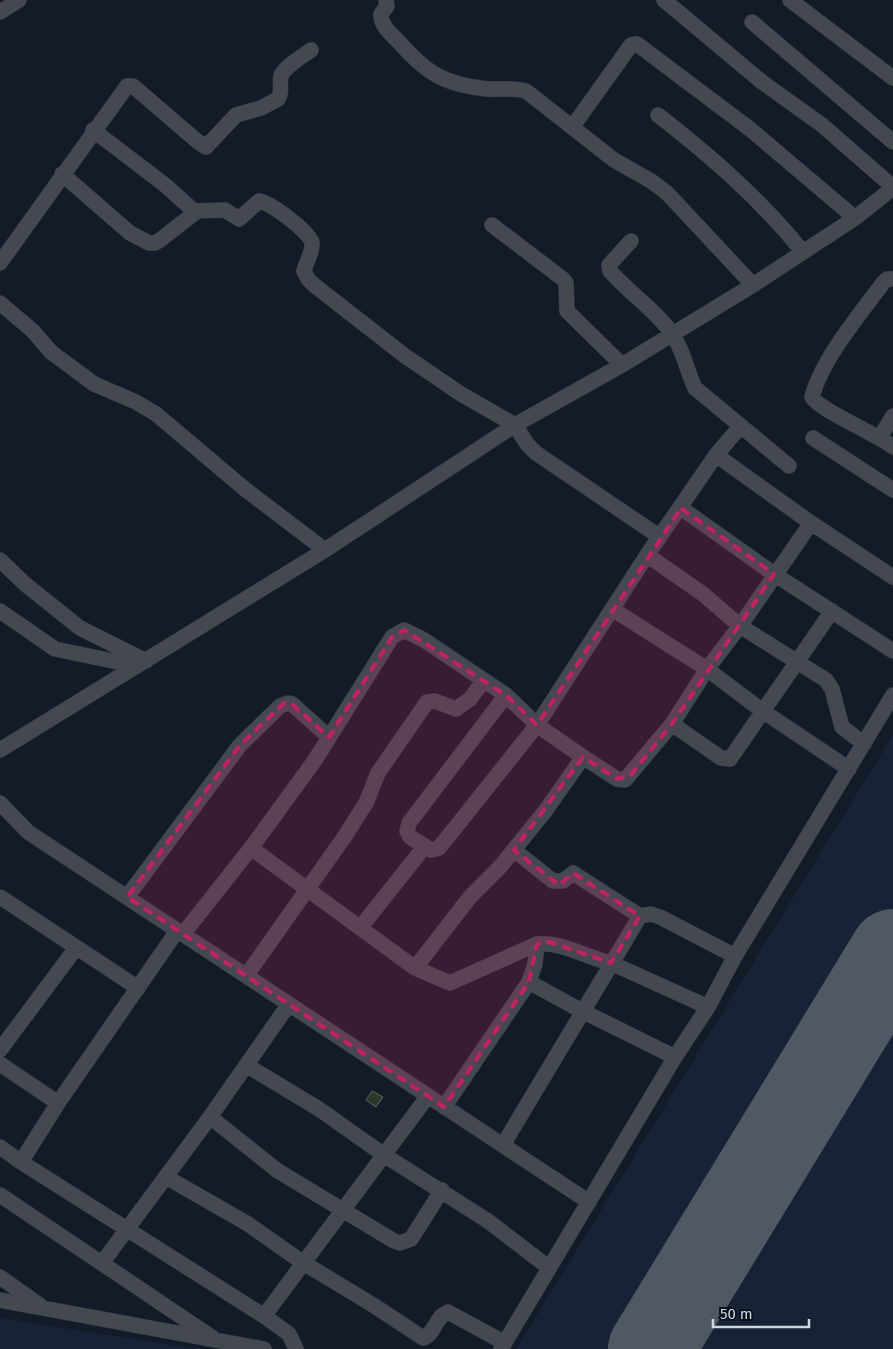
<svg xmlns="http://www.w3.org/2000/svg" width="893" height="1349" font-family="'Fira Sans',sans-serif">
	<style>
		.built { fill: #172236 }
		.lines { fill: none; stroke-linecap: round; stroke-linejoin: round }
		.runway { stroke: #505864; stroke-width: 86 }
		.building { fill: #2b3728; stroke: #5d6a59 }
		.minor-casing { stroke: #2e3543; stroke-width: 16 }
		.minor { stroke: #444950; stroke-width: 15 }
		.marked { fill: #c32262; fill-opacity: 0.2; stroke: #c32262; stroke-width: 4; stroke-dasharray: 10 6; stroke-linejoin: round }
	</style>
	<rect width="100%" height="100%" fill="#131b29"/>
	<path class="built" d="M893,735V1349H516Z
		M0,1318L199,1349H0Z"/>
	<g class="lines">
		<path class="runway" d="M651,1349L893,952"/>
	</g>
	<path class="building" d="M372,1091L383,1097L376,1107L366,1100Z"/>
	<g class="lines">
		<defs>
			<path id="minor" d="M386,0L387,6L381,14C380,25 391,34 399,42C426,73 445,85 488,89C500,90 514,87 526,91L614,160L651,181L667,193L753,285
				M664,0L762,82L822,125L893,187
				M790,0L893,78
				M0,12L19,0
				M752,22L893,142
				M658,115C712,157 760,199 803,252
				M573,126L631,45L637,44L750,129L855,218
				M93,130L165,185L194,211L225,210L239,219L259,201C271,203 310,232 312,243C313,252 306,262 304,271L308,279L314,285L405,356L461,394L515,425L527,444L536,453L660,537
				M62,174L130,233L149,243H155L160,240L196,212
				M492,225L563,279L566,283L567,311L622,365
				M631,241L609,265L610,271C629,293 657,311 673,335C684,352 687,371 695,388L789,466
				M0,263L127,86H133L197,141L206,147L236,115L261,108L278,99C283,92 279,84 281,76C285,66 303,56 311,50
				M893,279H887L883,283C860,314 822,359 812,397C819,410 877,434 893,447
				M0,303L33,331L51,352L94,384L136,402L156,414L246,490L325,550
				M880,437L893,416
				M813,438L893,490
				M716,455L811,523L893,577
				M681,508L774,574L893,651
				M647,555L703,594L740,626L826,680L832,689L842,727L864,744
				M0,560L25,584L80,628L146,661
				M612,609L707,669L761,710L849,769
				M0,611L55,649L137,666
				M506,695L409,823L407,831L410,837L431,850L439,848L537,725L647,555L716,455L740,427
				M672,724L721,758L730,759L832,611
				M0,750L325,550L515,425L622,365L753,285L855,218L893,188
				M0,803L28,832L589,1202
				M251,848L315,760L392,637L404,630L424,640L506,695L537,725L583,757L617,779L625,780L672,724L707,669L740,626L811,523
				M514,850L553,881H563L573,873L640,916
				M0,897L138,988
				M127,897L240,745L280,706L288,703L292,704L329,737
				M360,928L425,846
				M177,931L58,1103L21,1162L264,1316L428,1096
				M183,934L251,848L415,968L450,983L537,944C562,941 587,958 611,963L708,1007
				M415,968L470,897L500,867L546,810L583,757
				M246,976L345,836L366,803L378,773L427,702L435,701L456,709L470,699L484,680
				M529,982L582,1011L675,1057
				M0,1050L76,948
				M0,1064L58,1103
				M246,1065L319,1109L384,1155L488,1221L548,1267
				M444,1107L529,982L535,964L537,944
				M210,1117L278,1171L394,1241L400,1243L411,1239L442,1190
				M503,1145L640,916L651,914L660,917L735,956
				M0,1147L21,1162
				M166,1177L248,1224L302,1262L373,1305L420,1336L424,1338C435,1333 436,1316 448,1312L505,1343
				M0,1195L213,1338
				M102,1263L210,1117L289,1004
				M0,1277L41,1306
				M0,1300L264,1349
				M264,1316L289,1334L296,1349
				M501,1349L675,1057L708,1007L735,956L893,695"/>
		</defs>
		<use href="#minor" class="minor-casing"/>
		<use href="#minor" class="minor"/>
	</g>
	<path class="marked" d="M681,508L774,574L672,724L630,776L617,779L583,757L514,850L559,885L573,873L640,916L611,963L549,942L537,944L529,982L444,1107L127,897L240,745L284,703L292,704L329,737L392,637L404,630L506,695L537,725Z"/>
	<path d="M713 1319v8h96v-8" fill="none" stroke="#d1d7e1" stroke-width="2.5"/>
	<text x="720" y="1319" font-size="15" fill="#d1d7e1" stroke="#0a121f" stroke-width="4" paint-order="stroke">50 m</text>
</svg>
